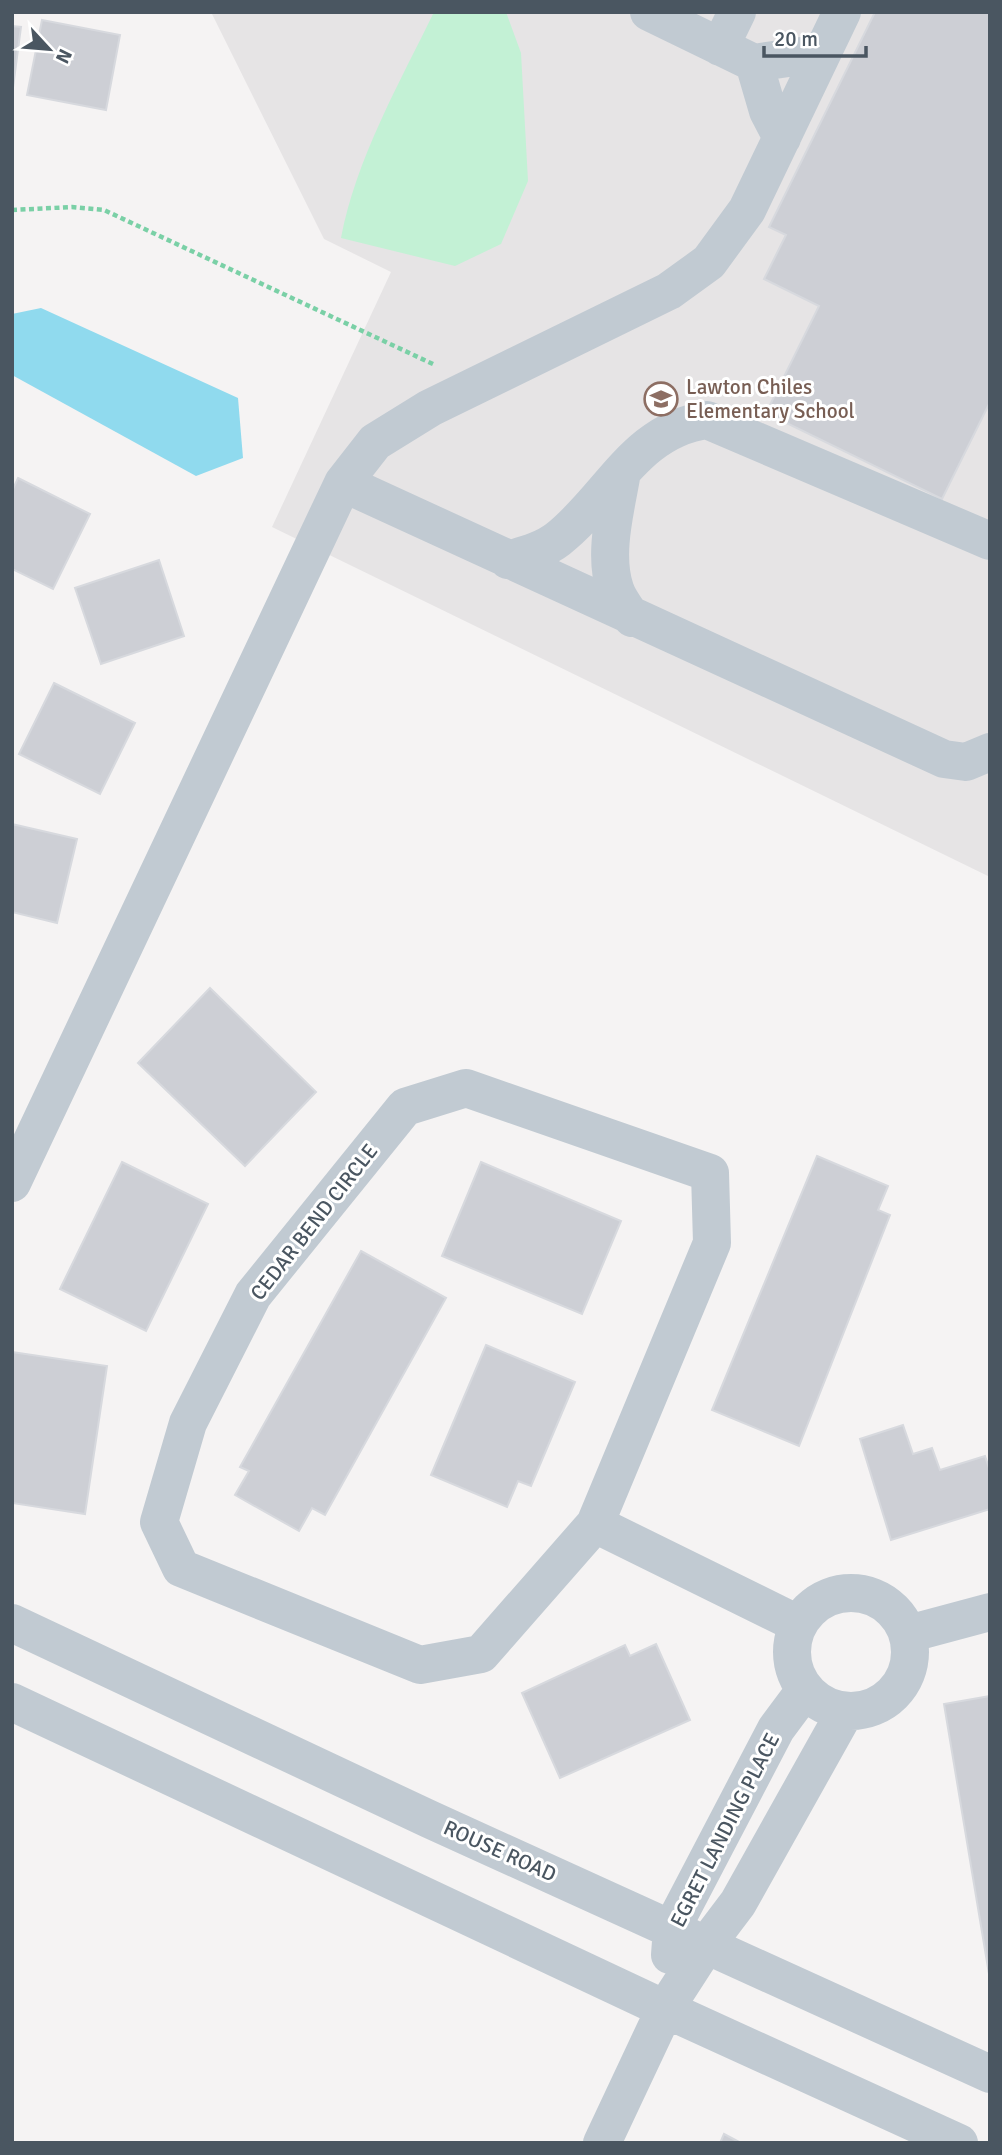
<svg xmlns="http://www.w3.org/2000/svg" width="1002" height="2155" font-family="Signika,sans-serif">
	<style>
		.education { fill: #e6e4e5 }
		.green { fill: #c3f1d5 }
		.water { fill: #90daee }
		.building { fill: #cdcfd5; stroke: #d7d9de; stroke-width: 2 }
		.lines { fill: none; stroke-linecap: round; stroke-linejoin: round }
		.path { stroke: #7ad0a6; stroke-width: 4.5; stroke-dasharray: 5 3.5; stroke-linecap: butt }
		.minor { stroke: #c1cad2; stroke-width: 38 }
		.labels { text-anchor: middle; stroke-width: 6; stroke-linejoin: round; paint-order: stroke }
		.education-label { font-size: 21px; fill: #785e54; stroke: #fff; text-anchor: start }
		.street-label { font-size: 21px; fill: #4a5661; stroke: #fff }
	</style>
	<rect width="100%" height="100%" fill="#f5f3f3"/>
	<path class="education" d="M211,12H990V877L272,527L391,272L324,239Z"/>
	<path class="green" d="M434,12H506L521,53L528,181L501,244L455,266L341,238C356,159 399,84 434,12Z"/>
	<path class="water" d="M41,308L238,398L243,458L196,476L12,375V314Z"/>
	<path class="building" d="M875,12H990V402L942,499L766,413L819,306L764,279L786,235L769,227Z
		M42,20L120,35L106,110L27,95Z
		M12,26L21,27L12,95Z
		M18,478L90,514L53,589L12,569V491Z
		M159,560L184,636L101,664L75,588Z
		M54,683L135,723L100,794L19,754Z
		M12,824L77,839L57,923L12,912Z
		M210,988L316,1092L245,1166L138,1063Z
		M817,1156L888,1186L878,1210L890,1215L799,1446L712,1410Z
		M122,1162L208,1204L146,1331L60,1289Z
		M481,1162L621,1221L582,1314L442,1256Z
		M361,1251L446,1298L325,1515L312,1508L299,1531L235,1495L249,1471L240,1467Z
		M486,1345L575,1382L531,1486L518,1481L507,1507L431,1475Z
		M12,1352L107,1366L85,1514L12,1503Z
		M903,1425L913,1454L932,1448L940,1470L985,1456L990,1471V1509L891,1540L860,1439Z
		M656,1644L690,1720L560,1778L522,1693L625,1645L630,1656Z
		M990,1696V1974H989L944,1704Z
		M724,2134L741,2143H720Z"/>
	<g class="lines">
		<path class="path" d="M12,210L72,207L104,210L435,365"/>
		<path class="minor" d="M649,12L754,63L822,53
			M720,47L737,12
			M754,63L768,111L782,138
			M622,472C616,508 603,553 615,589C618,599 626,609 632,618
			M343,483L944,759L966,762L990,752
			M508,560C525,555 544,550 558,539C610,498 635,430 707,420L990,541
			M466,1088L710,1173L712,1243L595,1524L481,1654L420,1665L181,1568L159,1522L188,1423L253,1295L405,1107Z
			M12,1183L343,483L375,442L430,408L669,291L709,262L747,210L842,12
			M595,1524L798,1624
			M792 1652a59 59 0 1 1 118 0a59 59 0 1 1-118 0Z
			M12,1623L429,1819L990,2074
			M908,1634L990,1612
			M12,1702L665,2009L959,2143
			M670,1955L672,1928L776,1729L805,1690
			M602,2143L665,2009L707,1944L738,1903L845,1712"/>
	</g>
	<defs>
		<symbol id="school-ring" viewBox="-11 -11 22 22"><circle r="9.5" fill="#fff" stroke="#8d6e63" stroke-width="1.5"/><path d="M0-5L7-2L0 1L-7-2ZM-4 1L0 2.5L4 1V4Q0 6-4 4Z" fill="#8d6e63"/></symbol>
	</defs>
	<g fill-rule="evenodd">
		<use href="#school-ring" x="642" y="380" width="38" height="38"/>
	</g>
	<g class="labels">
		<g class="education-label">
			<text x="686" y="394">Lawton Chiles<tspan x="686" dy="24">Elementary School</tspan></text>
		</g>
		<g class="street-label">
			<text transform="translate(314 1222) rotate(-52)" y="7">CEDAR BEND CIRCLE</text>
			<text transform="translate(725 1830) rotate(-63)" y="7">EGRET LANDING PLACE</text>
			<text transform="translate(500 1851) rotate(24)" y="7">ROUSE ROAD</text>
		</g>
	</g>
	<rect width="1002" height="2155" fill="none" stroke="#4a5661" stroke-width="28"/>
	<g transform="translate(49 49) rotate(116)" stroke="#ffffff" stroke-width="5" paint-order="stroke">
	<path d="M0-5L12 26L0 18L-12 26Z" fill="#4a5661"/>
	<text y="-10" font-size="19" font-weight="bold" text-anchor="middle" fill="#4a5661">N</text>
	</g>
	<path d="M764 46v10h102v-10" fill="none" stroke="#4a5661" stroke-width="3.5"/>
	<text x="774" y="46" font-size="21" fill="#4a5661" stroke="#ffffff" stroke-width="5" paint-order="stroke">20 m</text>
</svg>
